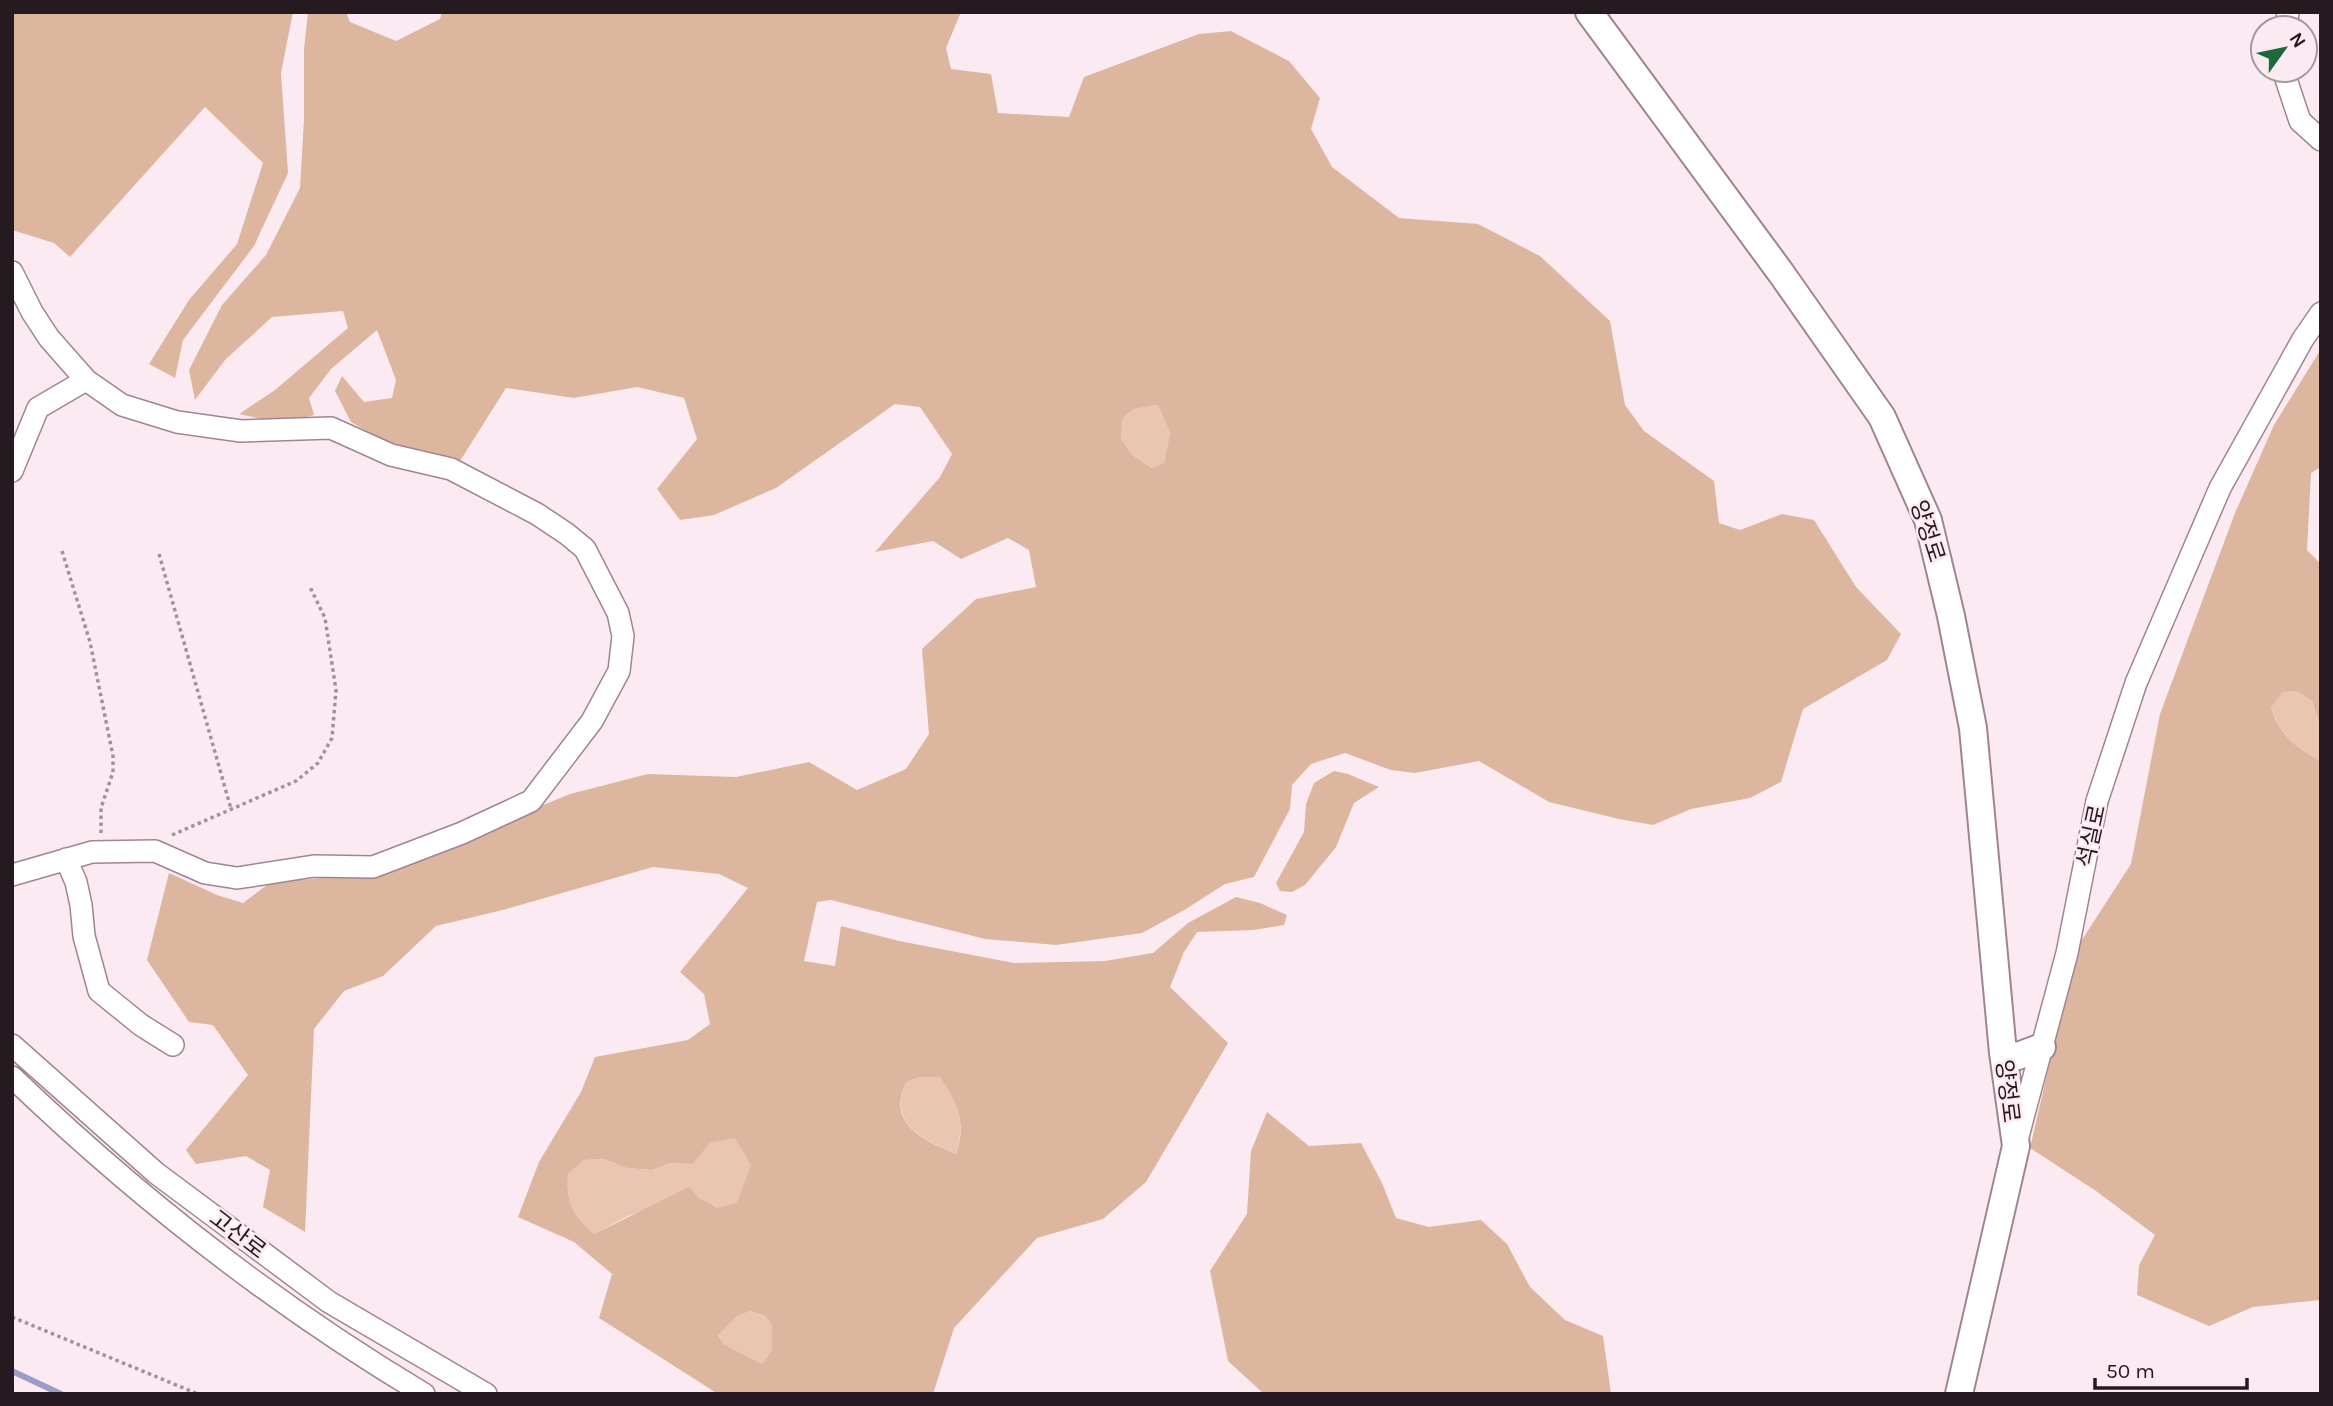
<svg xmlns="http://www.w3.org/2000/svg" width="2333" height="1406" font-family="Karla,'Noto Sans KR',sans-serif">
	<style>
		.green { fill: #e8c6b2 }
		.forest { fill: #dcb69e; fill-rule: evenodd }
		.lines { fill: none; stroke-linecap: round; stroke-linejoin: round }
		.stream { stroke: #9b9dc4; stroke-width: 6 }
		.minor-casing { stroke: #a08591; stroke-width: 24 }
		.major-casing { stroke: #a08591; stroke-width: 30 }
		.path { stroke: #a19299; stroke-width: 3.5; stroke-dasharray: 3.5 3.5; stroke-linecap: butt }
		.minor { stroke: #fff; stroke-width: 21 }
		.major { stroke: #fff; stroke-width: 26 }
		.labels { text-anchor: middle; stroke-width: 5; stroke-linejoin: round; paint-order: stroke }
		.street-label { font-size: 23px; fill: #251a1f; stroke: #fceaf2 }
	</style>
	<rect width="100%" height="100%" fill="#fceaf2"/>
	<path class="green" d="M1158,405L1170,433L1164,463L1152,468L1132,455L1121,438L1123,418L1134,409Z
		M2297,691L2312,701L2321,728L2320,761C2296,747 2281,735 2271,708L2283,692Z
		M920,1077H940C958,1105 966,1121 956,1154C923,1140 887,1124 906,1082Z
		M735,1137L752,1165L738,1203L717,1209L699,1198L651,1207L626,1217L594,1234C573,1215 566,1202 568,1174L584,1160L604,1159L627,1168L652,1170L670,1163L693,1164L710,1143Z
		M751,1311L765,1316L772,1325V1350L762,1364L724,1344L718,1334L737,1316Z"/>
	<path class="forest" d="M12,12H293L281,73L288,173L254,246L183,340L175,378L149,364L189,300L237,244L263,163L205,107L70,257L54,243L12,230Z
		M308,12H346L350,22L396,41L440,19L442,12H961L946,48L951,69L991,74L998,113L1069,117L1084,77L1199,34L1231,31L1289,61L1320,98L1311,129L1332,167L1399,218L1478,224L1540,256L1610,321L1625,405L1644,431L1714,481L1719,523L1740,530L1782,514L1814,520L1856,587L1901,634L1887,660L1803,709L1781,782L1750,798L1691,809L1653,825L1619,819L1549,802L1479,761L1415,773L1391,770L1345,753L1311,764L1292,785L1290,809L1254,877L1225,884L1186,909L1142,933L1056,945L985,939L831,900L817,902L804,961L835,966L841,926L899,941L1014,963L1105,961L1153,953L1188,923L1236,897L1260,903L1287,915L1284,925L1254,930L1197,932L1184,952L1170,987L1228,1043L1146,1182L1103,1219L1037,1238L954,1328L933,1394H718L599,1318L612,1274L574,1242L518,1217L539,1162L581,1092L595,1057L688,1040L710,1024L704,994L680,972L748,888L719,874L653,867L503,910L436,926L383,976L344,991L314,1029L305,1232L263,1207L270,1170L246,1156L196,1164L186,1150L248,1075L213,1025L189,1022L147,960L169,873L217,895L243,903L271,882L376,874L570,794L648,774L736,777L809,762L857,790L906,769L929,734L922,649L976,599L1036,587L1029,550L1008,538L961,559L933,541L875,552L940,477L952,454L920,407L895,404L776,488L714,515L680,520L657,489L697,439L684,398L637,387L574,398L506,388L460,461L393,446L351,422L335,391L342,376L364,402L392,398L396,380L377,330L331,369L309,398L314,415L281,423L239,414L275,390L348,328L343,311L272,317L225,360L195,400L189,370L222,305L266,255L300,188L304,119V49ZM1158,405L1170,433L1164,463L1152,468L1132,455L1121,438L1123,418L1134,409ZM920,1077H940C957,1103 967,1122 956,1154C923,1140 886,1124 906,1082ZM735,1138L751,1165L737,1203L717,1208L699,1198L689,1187L594,1234C573,1215 566,1203 568,1174L584,1160L604,1159L627,1168L652,1170L670,1163L693,1164L710,1143ZM751,1311L765,1316L772,1325V1350L762,1364L724,1344L718,1335L737,1316Z
		M2321,349V467L2311,473L2307,550L2321,564V728L2312,701L2297,691L2283,692L2271,708C2280,735 2296,747 2320,761L2321,756V1300L2253,1307L2209,1326L2137,1295L2139,1265L2155,1235L2096,1191L2030,1148L2076,949L2131,864L2160,714L2235,513L2274,425Z
		M1334,771L1348,774L1379,787L1354,803L1336,847L1305,885L1292,892L1280,891L1276,883L1304,832L1306,804L1314,783Z
		M1267,1112L1309,1146L1361,1143L1382,1183L1396,1218L1429,1227L1481,1220L1507,1244L1530,1287L1565,1320L1603,1336L1611,1394H1264L1228,1361L1210,1271L1247,1214L1251,1151Z"/>
	<g class="lines">
		<path class="stream" d="M12,1371L61,1394"/>
		<defs>
			<path id="minor" d="M2286,28L2288,12
				M2283,70L2300,121L2321,140
				M12,272L32,312L49,338L86,380L122,405L177,422L241,431L331,428L391,455L451,469L537,514L567,534L585,549L618,613L623,636L619,671L592,721L531,801L462,833L373,867L314,866L237,878L205,873L155,851L92,852L12,875
				M12,471L38,408L86,380
				M66,859L76,882L81,905L84,936L99,991L141,1025L173,1045
				M12,1045L156,1173L329,1302L486,1394
				M12,1077C137,1197 275,1305 424,1394
				M2017,1140L2067,953L2097,801L2136,683L2220,488L2303,339L2321,313"/>
			<path id="major" d="M1589,12L1781,273L1882,417L1928,520L1951,616L1973,728L2003,1053L2016,1146L1959,1394
				M2003,1053L2018,1056L2042,1047"/>
		</defs>
		<use href="#minor" class="minor-casing"/>
		<use href="#major" class="major-casing"/>
		<path class="path" d="M62,551L90,642L113,756V772L101,808V833
			M159,554L231,809
			M172,835L296,781L318,763L332,738L336,690L325,618L310,587
			M12,1317L198,1394"/>
		<use href="#minor" class="minor"/>
		<use href="#major" class="major"/>
	</g>
	<g class="labels">
		<g class="street-label">
			<text transform="translate(1928 531) rotate(72)" y="8">양정로</text>
			<text transform="translate(2091 836) rotate(-78)" y="8">석실로</text>
			<text transform="translate(2008 1091) rotate(83)" y="8">양정로</text>
			<text transform="translate(238 1234) rotate(37)" y="8">고산로</text>
		</g>
	</g>
	<rect width="2333" height="1406" fill="none" stroke="#251a1f" stroke-width="28"/>
	<g transform="translate(2284 49) rotate(57)"><circle r="33" fill="#fceaf2" stroke="#a6979e" stroke-width="2"/>
	<path d="M0-5L12 26L0 18L-12 26Z" fill="#1b6a39"/>
	<text y="-10" font-size="19" font-weight="bold" text-anchor="middle" fill="#251a1f">N</text>
	</g>
	<path d="M2095 1378v10h152v-10" fill="none" stroke="#251a1f" stroke-width="3.5"/>
	<text x="2106" y="1378" font-size="21" fill="#251a1f" stroke="#fceaf2" stroke-width="5" paint-order="stroke">50 m</text>
</svg>
